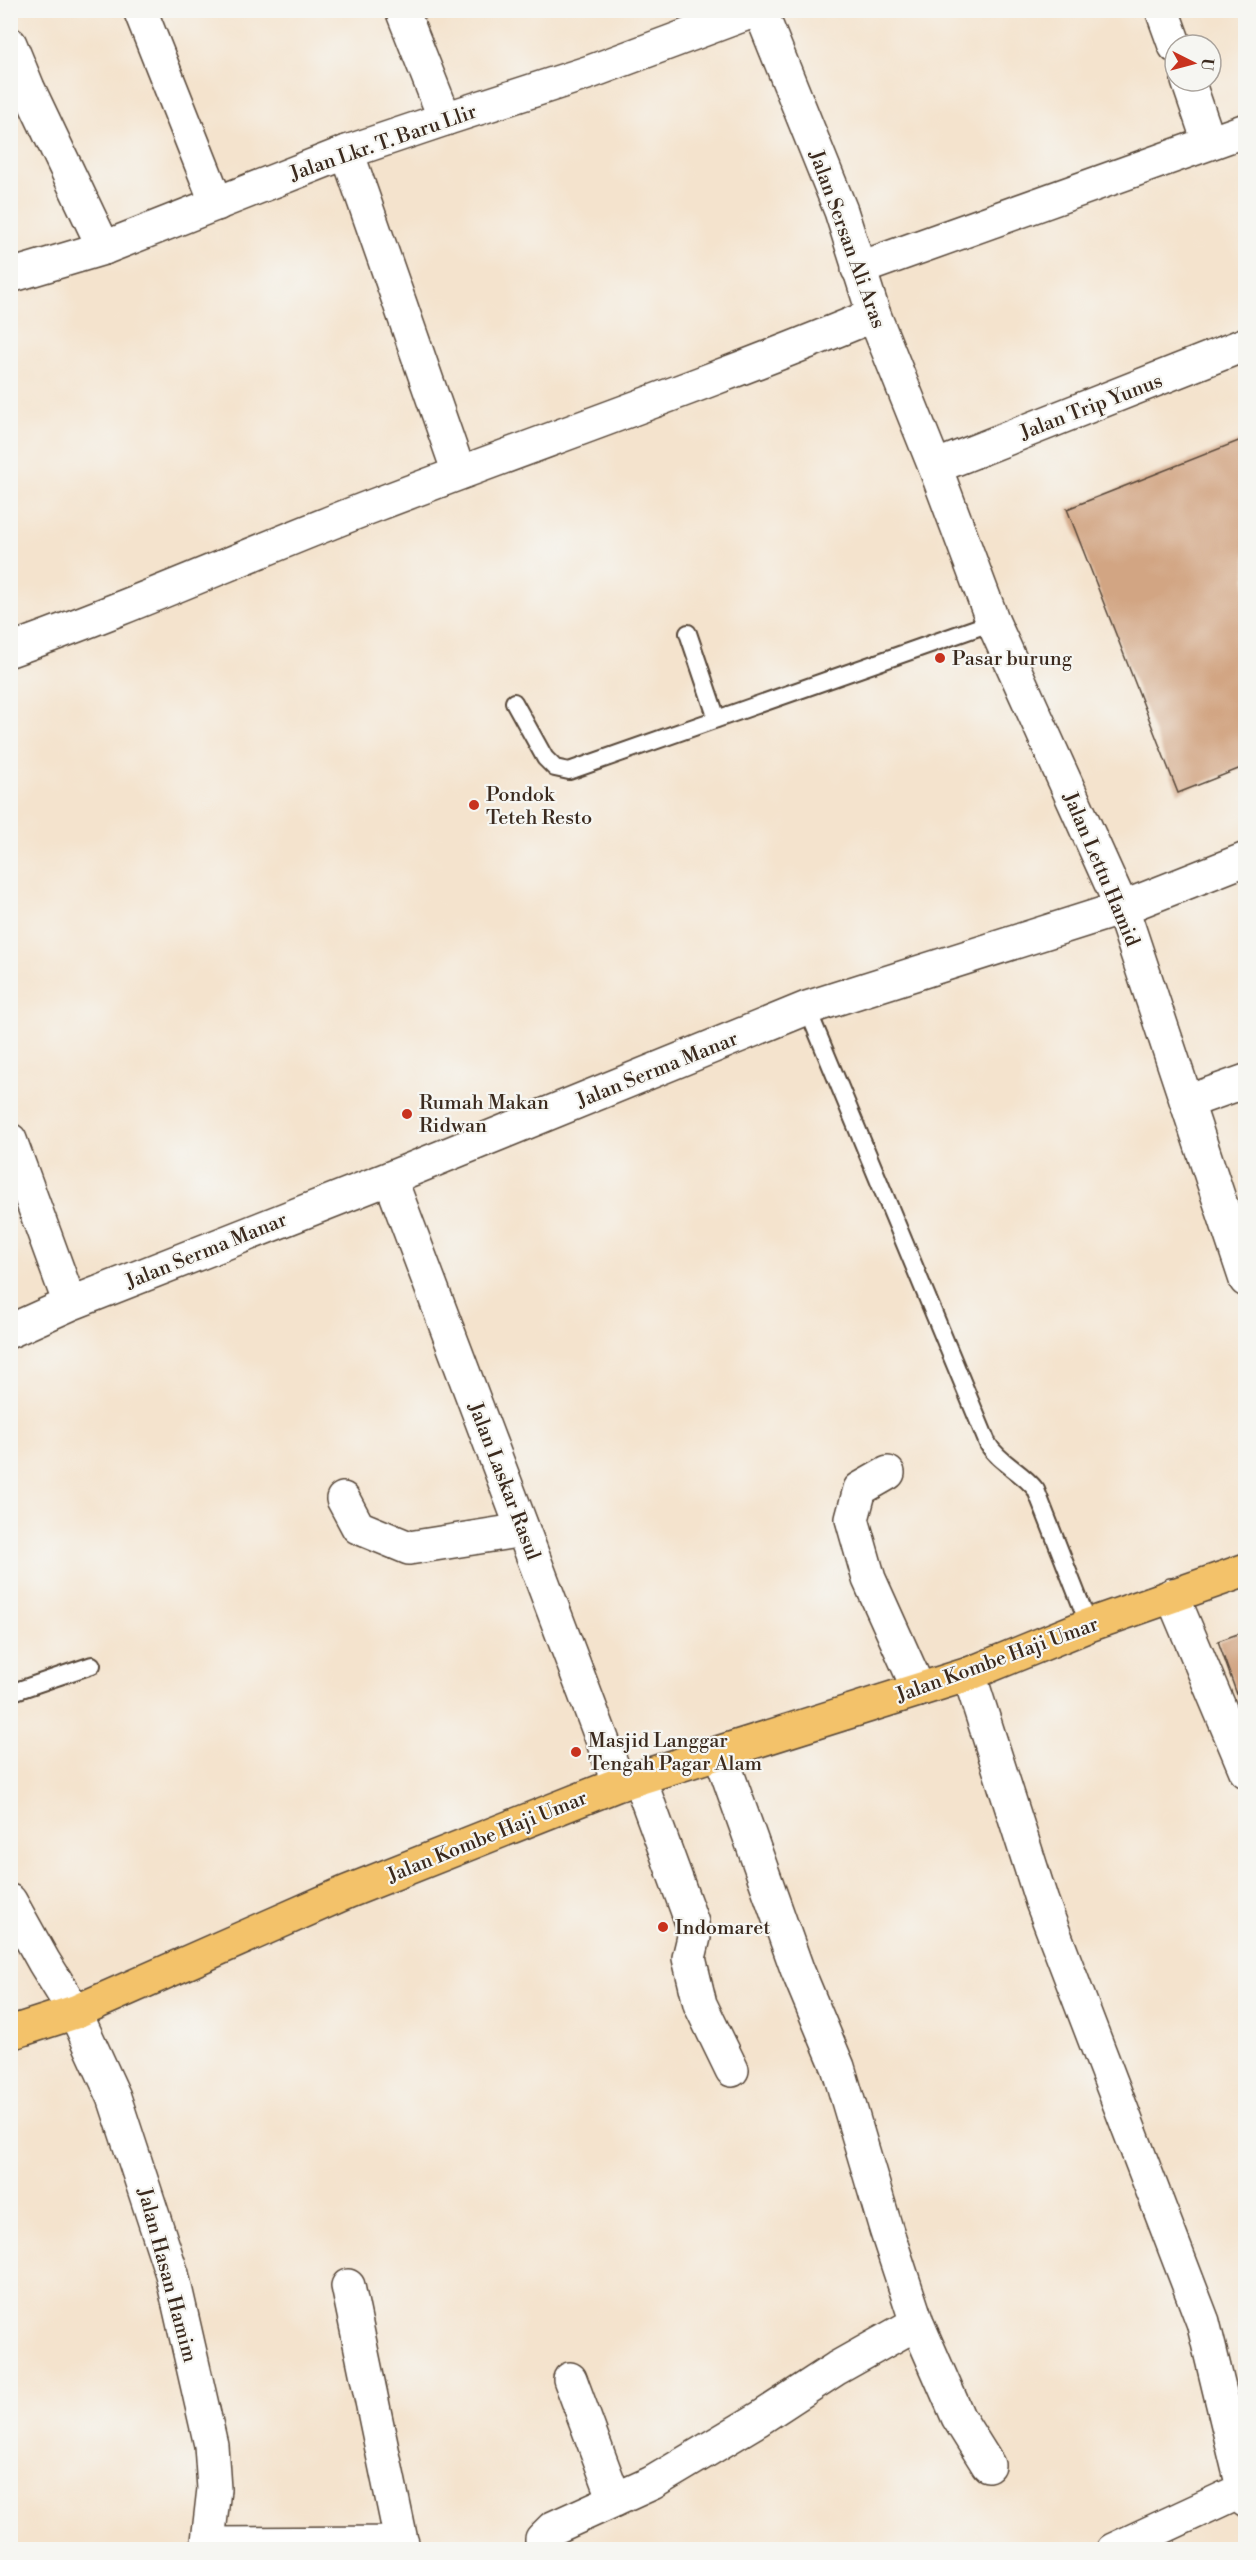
<svg xmlns="http://www.w3.org/2000/svg" width="1256" height="2560" font-family="'Libre Bodoni',serif">
	<style>
		.building { fill: #d2a583 }
		.lines { fill: none; stroke-linecap: round; stroke-linejoin: round }
		.service-casing { stroke: #574638; stroke-width: 20 }
		.minor-casing { stroke: #574638; stroke-width: 36 }
		.tertiary-casing { stroke: #574638; stroke-width: 36 }
		.primary-casing { stroke: #574638; stroke-width: 36 }
		.service { stroke: #fff; stroke-width: 16 }
		.minor { stroke: #fff; stroke-width: 33 }
		.tertiary { stroke: #fff; stroke-width: 33 }
		.primary { stroke: #f3c26a; stroke-width: 33 }
		.poi-dot { fill: #c8321e; stroke: #f6f6f2; stroke-width: 2 }
		.labels { text-anchor: middle; stroke-width: 4.5; stroke-linejoin: round; paint-order: stroke }
		.street-label { font-size: 20px; fill: #3b2a1e; stroke: #f6f6f2 }
		.poi-label { font-size: 20px; fill: #3b2a1e; stroke: #f6f6f2; text-anchor: start }
	</style>
	<rect width="100%" height="100%" fill="#f6f6f2"/>
	<filter id="ink" filterUnits="userSpaceOnUse"><feTurbulence type="fractalNoise" baseFrequency=".0167" numOctaves="2"/><feDisplacementMap in="SourceGraphic" scale="12" xChannelSelector="R" yChannelSelector="G"/><feConvolveMatrix kernelMatrix="1 2 1 2 8 2 1 2 1" color-interpolation-filters="sRGB"/></filter>
	<filter id="wash" filterUnits="userSpaceOnUse"><feTurbulence type="fractalNoise" baseFrequency=".008" numOctaves="4" result="noise"/><feDisplacementMap in="SourceGraphic" scale="24" xChannelSelector="R" yChannelSelector="G"/><feGaussianBlur stdDeviation="1.35" result="paint"/><feColorMatrix in="noise" values="0 0 0 0 0 0 0 0 0 0 0 0 0 0 0 0 0 1.4 0 .05"/><feComposite in="paint" operator="in"/></filter>
	<g filter="url(#wash)">
		<rect width="100%" height="100%" fill="#f4e3cd"/>
		<g id="blocks">
			<path class="building" d="M1246,438V766L1178,793L1067,509Z
				M1246,1631V1717H1245L1218,1641Z"/>
		</g>
	</g>
	<g filter="url(#ink)">
		<use href="#blocks" fill-opacity="0" stroke="#574638" stroke-width="1.5"/>
		<g class="lines">
			<defs>
				<path id="service" d="M688,633L717,719
					M514,702L545,758L555,768L569,771L993,622
					M807,1008L988,1444C999,1463 1023,1472 1036,1490L1089,1625
					M10,1693L92,1665"/>
				<path id="minor" d="M140,10L217,204
					M1162,10L1175,46
					M10,44L28,88L104,248
					M1188,81L1209,142
					M445,119L590,72L756,10
					M347,152L459,473
					M858,269L1246,130
					M935,467L1246,344
					M10,650C135,606 255,551 378,504C543,441 710,383 874,315
					M1187,1102L1246,1081
					M10,1140L70,1304
					M390,1178L619,1784
					M10,1331L70,1304L390,1178L807,1008L1122,908L1246,859
					M888,1473L860,1489L852,1519L869,1579L919,1690
					M343,1499L358,1527L409,1548L523,1530
					M1172,1595L1246,1771
					M969,1674L1042,1902L1203,2322L1246,2500
					M720,1753L797,1969L838,2067L886,2229L917,2323L958,2417L988,2465
					M639,1778L692,1923L694,1937L689,1958L700,2004L732,2070
					M10,1901L44,1962L75,2012L114,2097L172,2274L211,2445L214,2489L207,2550
					M348,2286L403,2550
					M570,2379L615,2500
					M208,2544L402,2543
					M542,2550V2539L553,2528L652,2483L759,2419L837,2368L917,2323
					M1113,2550L1242,2490"/>
				<path id="tertiary" d="M760,10L841,211L874,315L935,467L993,622L1122,908L1246,1280
					M10,276L104,248L347,152L445,119L402,10"/>
				<path id="primary" d="M10,2033L75,2012L347,1892L619,1784L969,1674L1089,1625L1246,1570"/>
			</defs>
			<use href="#service" class="service-casing"/>
			<use href="#minor" class="minor-casing"/>
			<use href="#tertiary" class="tertiary-casing"/>
			<use href="#primary" class="primary-casing"/>
			<use href="#service" class="service"/>
			<use href="#minor" class="minor"/>
			<use href="#tertiary" class="tertiary"/>
			<use href="#primary" class="primary"/>
		</g>
	</g>
	<g class="poi-dot">
		<circle cx="940" cy="658" r="6"/>
		<circle cx="474" cy="805" r="6"/>
		<circle cx="407" cy="1114" r="6"/>
		<circle cx="576" cy="1752" r="6"/>
		<circle cx="663" cy="1927" r="6"/>
	</g>
	<g class="labels">
		<g class="street-label">
			<text transform="translate(383 142) rotate(-19)" y="7">Jalan Lkr. T. Baru Llir</text>
			<text transform="translate(848 239) rotate(70)" y="7">Jalan Sersan Ali Aras</text>
			<text transform="translate(1091 406) rotate(-21)" y="7">Jalan Trip Yunus</text>
			<text transform="translate(1102 869) rotate(67)" y="7">Jalan Lettu Hamid</text>
			<text transform="translate(657 1069) rotate(-22)" y="7">Jalan Serma Manar</text>
			<text transform="translate(206 1250) rotate(-22)" y="7">Jalan Serma Manar</text>
			<text transform="translate(505 1481) rotate(69)" y="7">Jalan Laskar Rasul</text>
			<text transform="translate(997 1659) rotate(-20)" y="7">Jalan Kombe Haji Umar</text>
			<text transform="translate(487 1836) rotate(-22)" y="7">Jalan Kombe Haji Umar</text>
			<text transform="translate(168 2275) rotate(75)" y="7">Jalan Hasan Hamim</text>
		</g>
		<g class="poi-label">
			<text x="952" y="665">Pasar burung</text>
			<text x="486" y="801">Pondok<tspan x="486" dy="23">Teteh Resto</tspan></text>
			<text x="419" y="1109">Rumah Makan<tspan x="419" dy="23">Ridwan</tspan></text>
			<text x="588" y="1747">Masjid Langgar<tspan x="588" dy="23">Tengah Pagar Alam</tspan></text>
			<text x="675" y="1934">Indomaret</text>
		</g>
	</g>
	<rect width="1256" height="2560" fill="none" stroke="#f6f6f2" stroke-width="36"/>
	<g transform="translate(1193 63) rotate(96)"><circle r="28" fill="#f6f6f2" stroke="#aba49d" stroke-width="1.5"/>
	<path d="M0-4.5L10 22L0 15L-10 22Z" fill="#c8321e"/>
	<text y="-9" font-size="16" font-weight="bold" text-anchor="middle" fill="#3b2a1e">U</text>
	</g>
</svg>
